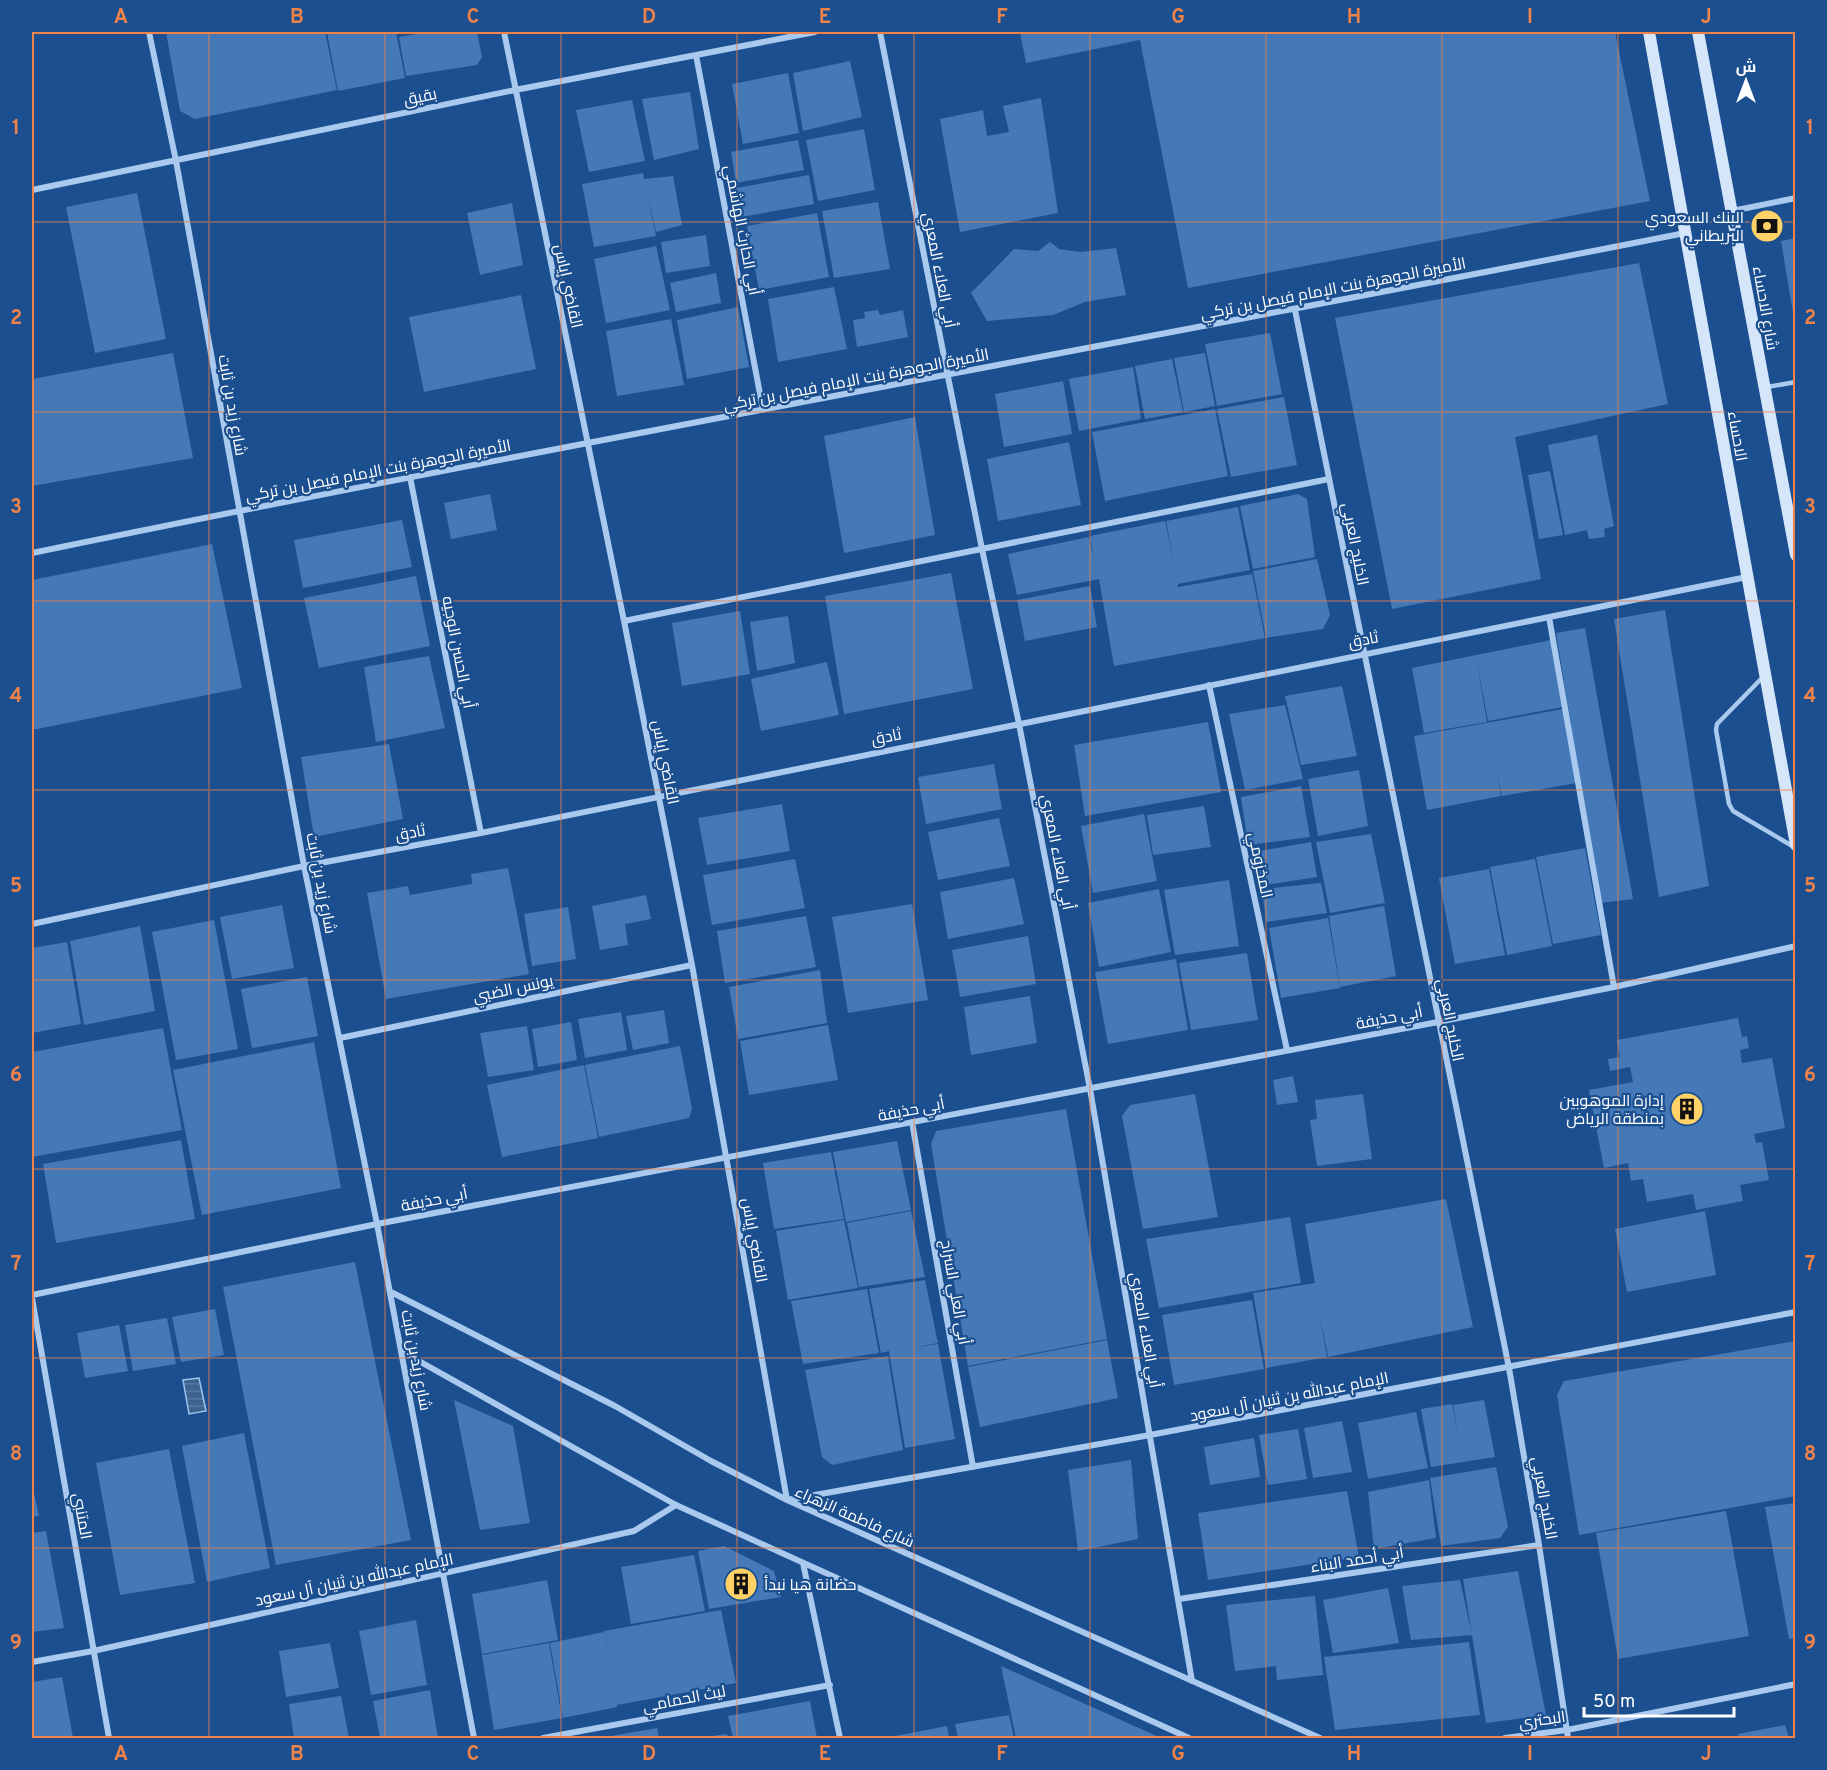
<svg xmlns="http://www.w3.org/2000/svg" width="1827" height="1770" font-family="Overpass,Cairo,sans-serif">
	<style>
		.water { fill: url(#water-rules); stroke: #9cc4f0; stroke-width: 1.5 }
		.building { fill: #4478b7 }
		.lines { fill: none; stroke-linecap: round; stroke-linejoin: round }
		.lane { stroke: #a9c9ee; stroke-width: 4.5 }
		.street { stroke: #a9c9ee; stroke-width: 6 }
		.secondary { stroke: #d6e6fa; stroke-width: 12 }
		.grid { fill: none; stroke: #ee8249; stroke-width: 1.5; stroke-opacity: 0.55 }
		.labels { text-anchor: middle; stroke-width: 4.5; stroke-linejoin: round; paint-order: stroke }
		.street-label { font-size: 16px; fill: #fff; stroke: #1b4f8f }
		.poi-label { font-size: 16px; fill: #fff; stroke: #1b4f8f; text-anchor: end }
		.neatline { fill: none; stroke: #ee8249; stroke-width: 2 }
		.grid-label { font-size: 20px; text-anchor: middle; font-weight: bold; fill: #ee8249 }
	</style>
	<defs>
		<pattern id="water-rules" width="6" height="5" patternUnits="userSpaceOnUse" patternTransform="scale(1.5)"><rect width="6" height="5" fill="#3c6290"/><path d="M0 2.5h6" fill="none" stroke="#597aa1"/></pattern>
	</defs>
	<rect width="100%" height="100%" fill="#1b4f8f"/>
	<path class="water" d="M199,1378L206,1411L189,1414L183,1380Z"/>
	<path class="building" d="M166,32H325L337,90L195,119L180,111Z
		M327,32H396L405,78L338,91Z
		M428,32H477L482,57L477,65L406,76L399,37Z
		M1020,32H1615L1650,201L1188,288L1140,40L1026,63Z
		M850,61L862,117L803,131L793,73Z
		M788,73L799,133L743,144L732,84Z
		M690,92L699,149L654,160L642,99Z
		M1041,98L1058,213L960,232L940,119L983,110L987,136L1009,132L1003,106Z
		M632,100L645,161L589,172L576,110Z
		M864,129L875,190L818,201L806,140Z
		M798,140L804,170L736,183L731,152Z
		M643,173L644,179L673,176L682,225L656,232L646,187L656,236L594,247L582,184Z
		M809,175L814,204L741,217L736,188Z
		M137,193L166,339L95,353L66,207Z
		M878,202L890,269L834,278L822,211Z
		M512,203L523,265L480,275L467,213Z
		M817,213L829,277L759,290L747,226Z
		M706,235L710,266L666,273L661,242Z
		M1796,238V319H1794L1781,241Z
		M1050,242L1059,249L1080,252L1116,248L1126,295L1085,302L1053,315L987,321L971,293L1014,249L1038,251Z
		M656,246L670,310L606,323L594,259Z
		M1639,263L1668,404L1515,437L1541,579L1392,609L1335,318Z
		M716,273L721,303L676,312L670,283Z
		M834,287L847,349L778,362L768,299Z
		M521,295L536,369L424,392L409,317Z
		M738,307L749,367L687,379L677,320Z
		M878,310L880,315L903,310L908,337L857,347L853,320L865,318L864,312Z
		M671,319L684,385L617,396L606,331Z
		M1270,333L1282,394L1217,406L1205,344Z
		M173,353L193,458L32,486V379Z
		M1205,353L1215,406L1184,412L1174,358Z
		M1172,359L1183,412L1145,419L1135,366Z
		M1133,367L1141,419L1079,431L1069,379Z
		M1063,381L1072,434L1004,447L995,394Z
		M1284,397L1297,465L1231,477L1217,409Z
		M1215,409L1228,476L1105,501L1092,432Z
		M915,417L935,535L844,553L824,436Z
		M1597,435L1614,526L1604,529L1605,537L1589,539L1587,530L1565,535L1548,445Z
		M1069,442L1081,505L998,521L987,459Z
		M1550,471L1563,535L1539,539L1528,475Z
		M490,494L497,530L451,539L444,503Z
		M1298,494L1307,499L1315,557L1253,569L1240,506Z
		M1238,507L1250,570L1178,584V587L1252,574L1265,638L1114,666L1099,579L1017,595L1008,554L1089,537L1094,557L1090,536L1165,521L1174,562L1166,521Z
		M402,520L412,567L303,588L294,540Z
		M212,544L242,688L32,730V580Z
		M1317,559L1330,615L1323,629L1266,638L1253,571Z
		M951,573L973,689L844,714L825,596Z
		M416,576L430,646L319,668L304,598Z
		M1090,586L1097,627L1025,641L1017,600Z
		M1665,610L1709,886L1659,897L1614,619Z
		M740,611L750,674L682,686L672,623Z
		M788,616L795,663L757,671L750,622Z
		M1585,628L1633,899L1600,903L1556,633Z
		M1551,640L1563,707L1488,721L1476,657L1487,722L1424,733L1412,668Z
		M429,656L445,728L376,742L364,667Z
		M827,662L839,715L761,731L751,679Z
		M1342,686L1357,756L1301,765L1285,696Z
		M1285,705L1303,779L1245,790L1229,714Z
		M1563,709L1577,783L1502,796L1497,775L1501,796L1427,810L1414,736Z
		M1208,722L1221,792L1085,816L1074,745Z
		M389,744L403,819L314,837L301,757Z
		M994,764L1002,809L926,824L918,777Z
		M1359,770L1368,826L1318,836L1308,779Z
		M1301,786L1310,837L1248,845L1241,797Z
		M782,804L790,851L707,865L698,818Z
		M1204,806L1211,847L1153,855L1147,815Z
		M1144,814L1157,881L1093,893L1081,826Z
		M999,818L1010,866L938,880L928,832Z
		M1371,834L1385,903L1330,913L1316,842Z
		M1311,842L1317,877L1259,886L1254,852Z
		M1585,848L1601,935L1553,944L1536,857Z
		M795,859L805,908L712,925L703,875Z
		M1535,859L1552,946L1507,955L1490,867Z
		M508,868L529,974L386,999L367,893L408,886L410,895L472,884L471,874Z
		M1489,869L1505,955L1455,964L1439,878Z
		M1014,878L1024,924L948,939L940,892Z
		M1229,880L1239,946L1175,955L1164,890Z
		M1321,883L1327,913L1266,922L1262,889Z
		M1159,889L1171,952L1099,967L1088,903Z
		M646,895L651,919L625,924L628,945L600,950L592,906Z
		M912,904L928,1000L848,1013L832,917Z
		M282,905L294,968L232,979L220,917Z
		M1384,906L1396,976L1340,987L1329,916Z
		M568,907L576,959L532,966L524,914Z
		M806,916L816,967L725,983L717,931Z
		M1328,918L1340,988L1281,998L1269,928Z
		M214,920L238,1049L176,1060L152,932Z
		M140,926L155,1011L84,1025L70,941Z
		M1028,936L1036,984L960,997L952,950Z
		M67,942L81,1024L32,1033V948Z
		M1247,953L1258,1020L1191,1030L1179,963Z
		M1176,959L1188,1030L1108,1044L1095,972Z
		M820,970L827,1023L738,1039L729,987Z
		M307,977L318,1036L252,1048L241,989Z
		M1030,996L1037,1043L971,1055L964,1007Z
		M664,1010L669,1043L633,1050L626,1016Z
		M621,1012L627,1050L585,1058L578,1019Z
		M1738,1018L1742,1037L1747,1036L1749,1048L1740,1050L1742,1063L1772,1058L1785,1128L1754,1134L1756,1143L1762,1142L1769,1180L1740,1185L1743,1201L1696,1210L1693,1194L1647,1202L1643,1179L1631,1181L1628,1163L1604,1168L1589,1090L1633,1082L1630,1067L1610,1071L1608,1059L1620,1057L1617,1040Z
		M571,1022L577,1060L538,1067L532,1029Z
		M828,1025L838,1080L749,1095L740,1041Z
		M527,1026L534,1070L488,1077L480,1033Z
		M163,1028L182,1130L32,1157V1052Z
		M314,1042L341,1188L202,1215L173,1070Z
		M680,1046L692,1109L689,1118L599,1137L585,1065Z
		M584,1065L598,1138L502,1157L487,1085Z
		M1293,1076L1298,1102L1277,1105L1273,1080Z
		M1195,1094L1218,1217L1143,1229L1122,1116L1130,1105Z
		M1363,1094L1372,1159L1317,1166L1310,1120L1317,1119L1315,1100Z
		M1066,1109L1107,1339L968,1366L931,1144L936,1131Z
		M181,1140L195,1219L56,1243L43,1164Z
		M897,1141L911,1210L846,1222L833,1152Z
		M831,1152L844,1219L774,1229L763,1163Z
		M1446,1199L1473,1327L1328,1357L1319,1311L1327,1357L1266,1368L1253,1293L1315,1283L1305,1224Z
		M911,1211L925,1277L859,1287L847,1223Z
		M1705,1211L1716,1275L1627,1292L1615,1229Z
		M1290,1217L1301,1283L1159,1308L1146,1239Z
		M844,1220L858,1288L788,1300L776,1231Z
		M355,1262L411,1540L276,1565L223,1287Z
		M925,1280L938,1343L917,1347L938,1344L955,1439L905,1448L889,1351L881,1353L869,1289Z
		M867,1289L879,1353L803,1364L791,1301Z
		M1252,1300L1264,1369L1174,1385L1162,1315Z
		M215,1309L224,1355L181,1362L172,1317Z
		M167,1318L176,1364L133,1371L125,1325Z
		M119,1325L128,1371L85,1378L77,1333Z
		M1107,1340L1118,1398L980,1427L968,1367Z
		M1796,1341V1496L1579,1535L1557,1395L1564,1381Z
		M888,1356L903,1450L832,1465L822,1457L805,1370Z
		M454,1400L513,1426L530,1523L480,1530Z
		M1484,1400L1495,1457L1431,1467L1421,1409L1452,1404L1458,1434L1453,1405Z
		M1416,1412L1428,1468L1368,1479L1358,1423Z
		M1342,1421L1352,1472L1313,1478L1304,1428Z
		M1298,1429L1307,1479L1268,1485L1259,1435Z
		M244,1433L270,1568L207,1582L182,1446Z
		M1254,1438L1260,1477L1210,1485L1204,1447Z
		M169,1449L195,1583L120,1595L96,1463Z
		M1131,1460L1138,1539L1078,1551L1068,1470Z
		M1496,1467L1508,1527L1500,1538L1441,1546L1430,1478Z
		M1429,1480L1436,1538L1374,1549L1368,1492Z
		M32,1483L39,1516L32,1517Z
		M1347,1491L1359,1557L1208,1580L1198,1513Z
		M1796,1503V1638L1789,1639L1765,1507Z
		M1726,1511L1749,1636L1618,1659L1596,1533Z
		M46,1531L64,1628L32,1632V1533Z
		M724,1546L774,1571L781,1597L709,1609L698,1551Z
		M694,1555L705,1611L631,1624L621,1567Z
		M1518,1571L1546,1715L1486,1723L1463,1579Z
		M547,1580L558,1640L482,1654L472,1594Z
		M1460,1580L1472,1635L1411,1640L1402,1586Z
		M1388,1588L1399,1643L1333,1653L1323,1600Z
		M1315,1596L1323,1675L1277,1680L1276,1666L1235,1671L1226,1605Z
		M721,1610L736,1683L617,1705V1707L563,1718L550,1643L604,1632L613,1680L604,1631Z
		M416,1620L427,1685L371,1695L359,1631Z
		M1469,1642L1480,1715L1335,1730L1324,1657Z
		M330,1643L339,1688L286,1697L279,1651Z
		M549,1643L562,1718L494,1730L482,1655Z
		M1001,1666L1161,1738H1016Z
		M62,1677L73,1738H32V1682Z
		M430,1690L438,1738H380L373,1701Z
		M341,1696L349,1738H294L289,1704Z
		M810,1701L817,1738H733L728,1716Z
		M1009,1715L1014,1738H958L955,1724Z
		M1785,1725L1789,1738H1739L1738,1734Z
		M947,1726L949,1738H891L890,1737Z
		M657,1728L659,1738H606V1737Z
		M727,1734L728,1738H705V1737Z"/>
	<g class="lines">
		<path class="lane" d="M1767,387L1796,382
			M1763,677L1717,724L1716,730L1729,804L1733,811L1794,847"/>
		<path class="street" d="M149,32L176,161L304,866L377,1224L474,1738
			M504,32L624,621L692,965L787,1500L1150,1435L1796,1312
			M880,32L982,549L1019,724L1090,1089L1192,1681
			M696,55L763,410
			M32,190L515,90L815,32
			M1732,211L1796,198
			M1295,310L1509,1368L1539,1545L1568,1738
			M410,477L481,833
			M32,553C581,440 1134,342 1685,233
			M1549,617L1614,987
			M624,621L1329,479
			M1209,685L1287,1050
			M32,924L304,866L481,833L1747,577
			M340,1038L692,965
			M912,1122L973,1467
			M391,1292L615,1406L711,1461L787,1500L1320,1738
			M32,1295L377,1224L1438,1022L1614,987L1796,946
			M32,1298L109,1738
			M401,1351L676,1505L1189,1738
			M803,1563L840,1738
			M1179,1599L1539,1545
			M32,1662L93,1651L634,1531L676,1505
			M543,1738L830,1685
			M1505,1738L1567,1730L1796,1684"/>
		<path class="secondary" d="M1649,32L1796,845
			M1698,32L1796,555"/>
	</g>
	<path class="grid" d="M209,32V1738M385,32V1738M561,32V1738M737,32V1738M914,32V1738M1090,32V1738M1266,32V1738M1442,32V1738M1618,32V1738M32,222H1796M32,412H1796M32,601H1796M32,790H1796M32,980H1796M32,1169H1796M32,1358H1796M32,1548H1796"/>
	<defs>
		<symbol id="bank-disc" viewBox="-11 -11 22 22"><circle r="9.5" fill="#ffd166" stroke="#1b4f8f"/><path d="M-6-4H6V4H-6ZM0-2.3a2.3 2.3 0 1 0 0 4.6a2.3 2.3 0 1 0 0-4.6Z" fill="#111"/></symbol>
		<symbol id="building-disc" viewBox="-11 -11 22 22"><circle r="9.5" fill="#ffd166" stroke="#1b4f8f"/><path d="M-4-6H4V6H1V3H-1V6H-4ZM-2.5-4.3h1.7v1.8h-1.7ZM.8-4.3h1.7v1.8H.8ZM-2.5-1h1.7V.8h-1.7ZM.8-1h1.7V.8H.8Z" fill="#111"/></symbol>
	</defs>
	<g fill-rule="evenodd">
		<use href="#bank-disc" x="1748" y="207" width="38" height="38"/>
		<use href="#building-disc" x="1668" y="1090" width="38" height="38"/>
		<use href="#building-disc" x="722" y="1565" width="38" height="38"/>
	</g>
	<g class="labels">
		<g class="street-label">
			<text transform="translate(420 96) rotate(-12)" y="6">بقيق</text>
			<text transform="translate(743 230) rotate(79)" y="6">أبي الحارث الهاشمي</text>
			<text transform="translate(940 270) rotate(79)" y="6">أبي العلاء المعري</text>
			<text transform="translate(569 286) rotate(78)" y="6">القاضي إياس</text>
			<text transform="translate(1333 288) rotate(-11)" y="6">الأميرة الجوهرة بنت الإمام فيصل بن تركي</text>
			<text transform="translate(1766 308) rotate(80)" y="6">شارع الاحساء</text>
			<text transform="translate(856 379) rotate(-11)" y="6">الأميرة الجوهرة بنت الإمام فيصل بن تركي</text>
			<text transform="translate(233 405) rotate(80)" y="6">شارع زيد بن ثابت</text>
			<text transform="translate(1738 436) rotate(80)" y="6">الاحساء</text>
			<text transform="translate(378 470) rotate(-11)" y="6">الأميرة الجوهرة بنت الإمام فيصل بن تركي</text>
			<text transform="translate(1356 544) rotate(79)" y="6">الخليج العربي</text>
			<text transform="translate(1363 639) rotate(-11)" y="6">ثادق</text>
			<text transform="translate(459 652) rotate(79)" y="6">أبي الحسن الوجيه</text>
			<text transform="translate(886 736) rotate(-11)" y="6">ثادق</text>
			<text transform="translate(666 762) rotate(79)" y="6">القاضي إياس</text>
			<text transform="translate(410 832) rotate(-11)" y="6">ثادق</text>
			<text transform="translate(1058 852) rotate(79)" y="6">أبي العلاء المعري</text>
			<text transform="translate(1261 865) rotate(78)" y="6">المخزومي</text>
			<text transform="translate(322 883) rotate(79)" y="6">شارع زيد بن ثابت</text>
			<text transform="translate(513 988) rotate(-12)" y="6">يونس الضبي</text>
			<text transform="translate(1389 1017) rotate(-11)" y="6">أبي حذيفة</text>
			<text transform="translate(1451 1020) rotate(79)" y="6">الخليج العربي</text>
			<text transform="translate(911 1109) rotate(-11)" y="6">أبي حذيفة</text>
			<text transform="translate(434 1199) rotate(-11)" y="6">أبي حذيفة</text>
			<text transform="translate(755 1240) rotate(80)" y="6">القاضي إياس</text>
			<text transform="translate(956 1292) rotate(80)" y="6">أبي العلي السراج</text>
			<text transform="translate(1146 1330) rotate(80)" y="6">أبي العلاء المعري</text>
			<text transform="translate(417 1360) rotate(79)" y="6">شارع زيد بن ثابت</text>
			<text transform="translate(1289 1396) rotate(-11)" y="6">الإمام عبدالله بن ثنيان آل سعود</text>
			<text transform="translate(1545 1498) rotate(80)" y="6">الخليج العربي</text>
			<text transform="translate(83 1516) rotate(80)" y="6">المتنبي</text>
			<text transform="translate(855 1516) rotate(24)" y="6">شارع فاطمة الزهراء</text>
			<text transform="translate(1357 1559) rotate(-9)" y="6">أبي أحمد البناء</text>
			<text transform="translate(354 1579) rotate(-12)" y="6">الإمام عبدالله بن ثنيان آل سعود</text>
			<text transform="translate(684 1698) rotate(-11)" y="6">ليث الحمامي</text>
			<text transform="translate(1542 1719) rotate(-8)" y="6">البحتري</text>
		</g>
		<g class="poi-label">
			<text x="1744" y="223">البنك السعودي<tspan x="1744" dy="18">البريطاني</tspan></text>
			<text x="1664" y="1106">إدارة الموهوبين<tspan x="1664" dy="18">بمنطقة الرياض</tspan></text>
			<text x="764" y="1590" text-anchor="start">حضانة هيا نبدأ</text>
		</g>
	</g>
	<rect width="1827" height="1770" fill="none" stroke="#1b4f8f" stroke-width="66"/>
	<g transform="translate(1746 81)" stroke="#1b4f8f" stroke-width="4.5" paint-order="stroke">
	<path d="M0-4.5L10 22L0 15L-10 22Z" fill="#ffffff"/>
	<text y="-9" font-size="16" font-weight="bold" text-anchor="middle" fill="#ffffff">ش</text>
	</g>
	<path d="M1584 1707v9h150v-9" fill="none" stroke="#ffffff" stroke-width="3"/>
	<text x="1593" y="1707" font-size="18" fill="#ffffff" stroke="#1b4f8f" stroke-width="4.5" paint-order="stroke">50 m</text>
	<rect x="33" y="33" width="1761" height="1704" class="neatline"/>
	<g class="grid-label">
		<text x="121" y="23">A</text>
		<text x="297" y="23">B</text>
		<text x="473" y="23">C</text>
		<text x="649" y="23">D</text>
		<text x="825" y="23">E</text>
		<text x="1002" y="23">F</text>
		<text x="1178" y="23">G</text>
		<text x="1354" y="23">H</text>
		<text x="1530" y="23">I</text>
		<text x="1706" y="23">J</text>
		<text x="16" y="134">1</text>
		<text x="1810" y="134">1</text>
		<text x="16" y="324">2</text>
		<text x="1810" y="324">2</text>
		<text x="16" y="513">3</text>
		<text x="1810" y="513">3</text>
		<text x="16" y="702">4</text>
		<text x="1810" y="702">4</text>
		<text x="16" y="892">5</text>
		<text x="1810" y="892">5</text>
		<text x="16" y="1081">6</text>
		<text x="1810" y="1081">6</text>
		<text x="16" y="1270">7</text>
		<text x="1810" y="1270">7</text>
		<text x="16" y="1460">8</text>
		<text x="1810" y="1460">8</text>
		<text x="16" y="1649">9</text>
		<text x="1810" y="1649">9</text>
		<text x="121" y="1760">A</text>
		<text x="297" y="1760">B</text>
		<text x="473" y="1760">C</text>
		<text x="649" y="1760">D</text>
		<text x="825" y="1760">E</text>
		<text x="1002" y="1760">F</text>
		<text x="1178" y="1760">G</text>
		<text x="1354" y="1760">H</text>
		<text x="1530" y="1760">I</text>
		<text x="1706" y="1760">J</text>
	</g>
</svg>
